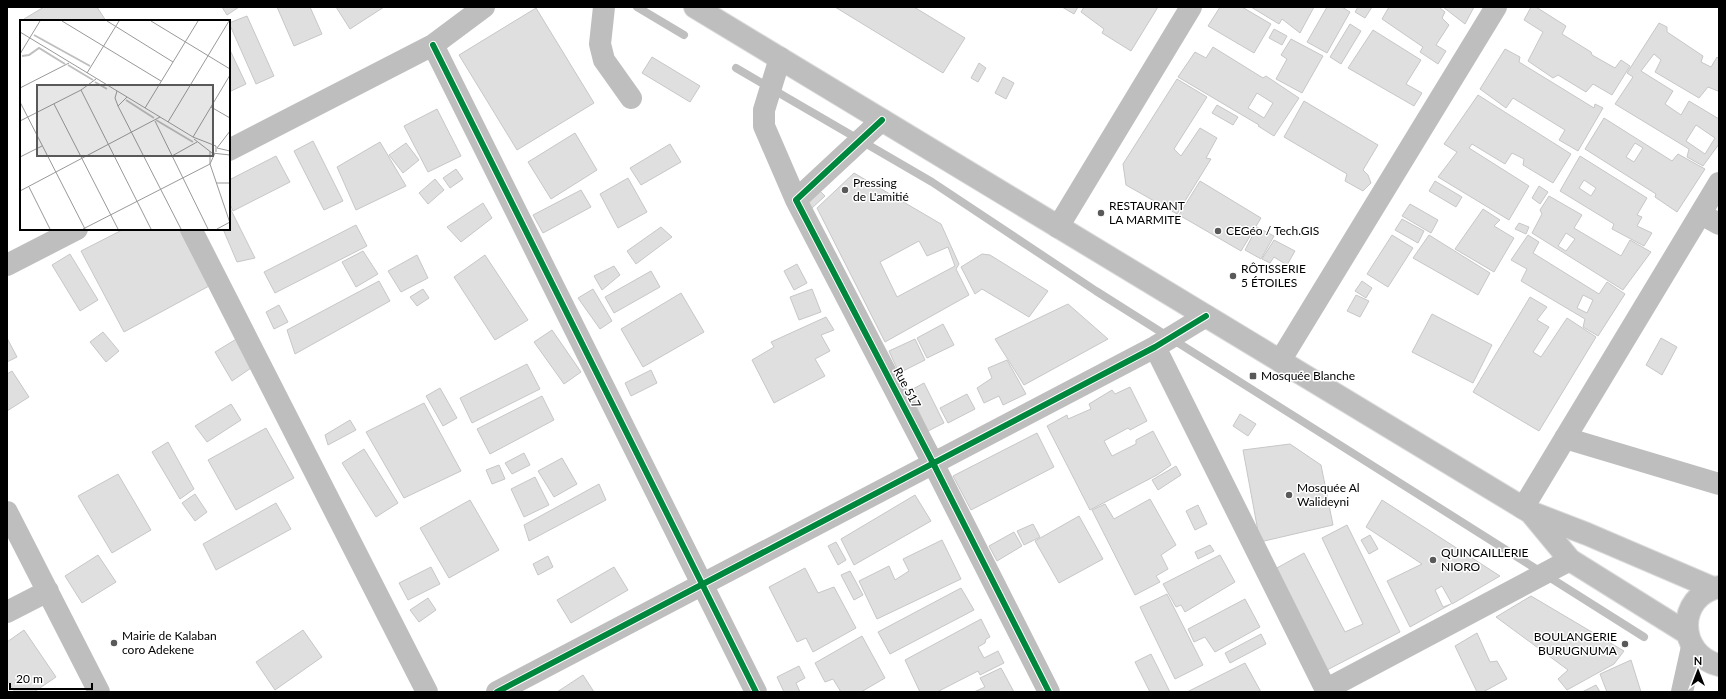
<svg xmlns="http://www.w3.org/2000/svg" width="1726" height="699" font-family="Lato,sans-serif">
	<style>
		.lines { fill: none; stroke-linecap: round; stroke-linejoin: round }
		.stream { stroke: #bfbfbf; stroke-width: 8 }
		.building { fill: #dfdfdf; stroke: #c7c7c7; fill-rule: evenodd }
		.major-casing { stroke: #dbdbdb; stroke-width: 24 }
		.minor { stroke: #bebebe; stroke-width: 22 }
		.major { stroke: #bebebe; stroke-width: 22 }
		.cycleway-casing { stroke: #fff; stroke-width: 8 }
		.cycleway { stroke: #00873e; stroke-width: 6 }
		.poi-dot { fill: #595959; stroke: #fff; stroke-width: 1.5 }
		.labels { text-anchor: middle; stroke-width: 3; stroke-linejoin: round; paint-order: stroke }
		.poi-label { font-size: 12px; fill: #000; stroke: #fff; text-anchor: start }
		.street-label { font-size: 12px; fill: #000; stroke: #fff }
		.inset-river { fill: none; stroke: #bfbfbf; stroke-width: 2 }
		.inset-road { fill: none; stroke: #999; stroke-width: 1 }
		.view { fill: #595959; fill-opacity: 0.15; stroke: #595959; stroke-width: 2 }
		.inset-edge { fill: none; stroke: #000; stroke-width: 2 }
	</style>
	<rect width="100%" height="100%" fill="#fff"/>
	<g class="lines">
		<path class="stream" d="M637,7L684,35
			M736,68L932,182L1096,291L1644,637"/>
	</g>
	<path class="building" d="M44,7H97L106,21H25L24,19Z
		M222,7H239L227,15Z
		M277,7H310L322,34L294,46Z
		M336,7H384L350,29Z
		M835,7H914L965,38L943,73Z
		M1062,7H1078L1074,14Z
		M1084,7H1158L1131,51L1102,33L1104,29L1081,12Z
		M1220,7H1242L1271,24L1254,53L1208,26Z
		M1251,7H1314L1300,33L1282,19L1279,24Z
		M1327,7H1342L1350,12L1327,53L1307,42Z
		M1358,7H1372L1365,18L1355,12Z
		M1389,7H1439L1445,12L1442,18L1449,25L1436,45L1446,51L1438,64L1420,52L1423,47L1382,19Z
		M1443,7H1474L1465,24Z
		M1531,7H1536L1566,26L1562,34L1591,52L1592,55L1615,68L1621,60L1630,66L1612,95L1593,84L1586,92L1558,75L1553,78L1528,61L1543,32L1524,20Z
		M536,8L594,103L517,150L459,55Z
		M247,16L274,76L256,84L229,23Z
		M1659,23L1667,27V32L1703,56L1701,62L1711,67L1717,57L1719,59V89L1718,91L1708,87L1699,98L1655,72L1661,60L1654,54L1641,71L1673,91L1665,104L1681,115L1689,101L1719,119V144L1703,166L1687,157L1689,149L1615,104L1633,77L1627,73ZM1696,125L1715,138L1705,154L1686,141Z
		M1350,24L1361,31L1341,64L1330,57Z
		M1274,29L1287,36L1282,45L1269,38Z
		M1373,30L1421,60L1406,84L1422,93L1414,106L1348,68Z
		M1291,39L1323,56L1302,93L1276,79L1287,59L1281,55Z
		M1213,47L1263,78L1266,76L1299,98L1274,136L1258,126L1259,125L1178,77L1195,52L1206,58ZM1257,93L1273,103L1264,118L1248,108Z
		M229,48L246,84L229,92Z
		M1505,49L1520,57L1519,62L1594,108L1595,104L1603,108L1578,151L1559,140L1565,130L1513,98L1506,108L1480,89Z
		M652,57L700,86L690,102L642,73Z
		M979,63L986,68L978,82L971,78Z
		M1003,77L1014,83L1006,99L995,93Z
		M1177,79L1207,97L1174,149L1181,156L1200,128L1217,138L1206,158L1211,159L1177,214L1126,185L1123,164Z
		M1478,95L1571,154L1553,183L1523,165L1524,159L1512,153L1505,164L1472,144L1469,148L1529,186L1509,220L1438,177L1457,152L1444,144Z
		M1304,101L1378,145L1363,170L1368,175L1371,183L1363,191L1345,181L1347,174L1284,137Z
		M1217,105L1238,117L1233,125L1212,113Z
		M437,109L461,156L428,172L404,126Z
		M1604,118L1672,161L1678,154L1705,169L1677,212L1655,197L1656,194L1585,149ZM1635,143L1643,148L1634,162L1626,157Z
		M575,133L597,170L551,199L528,162Z
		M313,141L343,201L324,210L294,151Z
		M380,142L406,186L356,210L337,167Z
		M406,143L419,160L403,173L389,155Z
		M670,144L681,162L641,185L630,168Z
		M276,156L290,182L233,211L229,202V180Z
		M1580,156L1647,198L1637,215L1642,217L1637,226L1652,233L1644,246L1612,229L1614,224L1560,191ZM1584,180L1596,188L1591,196L1579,188Z
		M456,169L463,179L450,188L443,178Z
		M854,173L941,224L959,264L956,269L969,295L885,342L817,208ZM919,241L927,256L948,247L955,266L897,297L880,262Z
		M628,178L647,212L618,228L600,194Z
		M435,179L444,190L428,204L419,193Z
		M1200,181L1261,218L1241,251L1179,215Z
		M1435,181L1462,197L1456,207L1429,191Z
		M1539,186L1548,192L1540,204L1532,198Z
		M817,188L825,196L812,208L804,200Z
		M581,190L591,207L543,233L533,215Z
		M1549,196L1582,215L1574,228L1621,256L1630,240L1651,252L1623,290L1532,233L1542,214L1540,210ZM1566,233L1575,239L1566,251L1558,246Z
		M483,203L492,218L461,242L447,227Z
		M1410,204L1438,220L1431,233L1402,216Z
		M229,206L255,258L237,262L223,229H229Z
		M1483,209L1500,220L1494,226L1514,238L1494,272L1455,249Z
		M1402,219L1424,231L1418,243L1395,230Z
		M1519,223L1529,227L1526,234L1515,229Z
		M356,225L367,246L275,293L264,272Z
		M661,227L672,237L636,264L627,251Z
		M1257,227L1274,236L1261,259L1245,250Z
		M124,229H179L209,286L124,332L81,251Z
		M1392,235L1413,248L1388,287L1367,274Z
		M1429,235L1490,273L1478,295L1413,258Z
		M1528,235L1539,242L1533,253L1599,294L1607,282L1625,294L1598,336L1583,327L1585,319L1521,281L1527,269L1511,260ZM1583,295L1593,300L1587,313L1577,308Z
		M1274,240L1295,251L1287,265L1274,257L1270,263L1262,259Z
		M363,251L378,274L356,287L342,262Z
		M70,254L98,300L80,311L52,265Z
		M982,254L990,255L1048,291L1029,317L982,289L975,294L961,267Z
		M417,255L428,278L401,292L388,271Z
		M485,255L528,320L495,340L454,277Z
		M797,264L807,283L794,290L784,271Z
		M614,266L620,275L602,290L594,276Z
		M651,271L660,287L614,313L605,297Z
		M379,281L390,301L295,354L287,330Z
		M1362,281L1372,288L1366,298L1355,291Z
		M423,289L429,298L417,306L410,297Z
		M593,289L612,321L600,329L578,298Z
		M812,289L821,312L799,320L790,297Z
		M681,293L704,332L643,367L621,329Z
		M1356,295L1369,301L1360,317L1347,311Z
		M1530,297L1547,307L1537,320L1549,327L1533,352L1541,357L1567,318L1596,337L1539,431L1473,392Z
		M1068,304L1108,339L1024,385L995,339Z
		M279,305L288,322L274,329L266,312Z
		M1432,314L1492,345L1473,383L1412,352Z
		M826,317L834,330L821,335L830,351L815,359L825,376L774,403L752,360L774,347L771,342Z
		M943,324L954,345L927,358L917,338Z
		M552,330L581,372L564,384L534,342Z
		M103,332L119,351L106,362L90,342Z
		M7,338L17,357L7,362Z
		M238,338L254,366L232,381L215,352Z
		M1661,338L1677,347L1662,375L1646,365Z
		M915,339L925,360L899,373L889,351Z
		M1007,360L1026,394L1003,405L999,396L984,403L977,388L992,378L988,368Z
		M527,364L540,389L472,423L460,398Z
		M651,370L657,383L631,396L625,383Z
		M12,371L29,397L7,411V374Z
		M924,383L944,423L928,431L909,391Z
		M1130,387L1147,421L1130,430L1128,428L1104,441L1112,456L1136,444V440L1153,431L1171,465L1157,475L1090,510L1047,426L1067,415L1068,419L1091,409L1089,404L1112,390L1115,394Z
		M440,388L457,418L443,426L426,396Z
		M967,394L975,409L948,423L940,408Z
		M542,396L554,420L490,454L477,429Z
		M424,403L461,471L404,498L366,432Z
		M231,404L241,420L207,442L195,426Z
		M1240,414L1256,424L1248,436L1233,426Z
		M350,420L356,430L328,445L325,435Z
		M266,428L294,478L236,510L208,460Z
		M1037,433L1054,467L971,510L953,476Z
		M168,442L194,489L180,499L152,452Z
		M1290,444L1321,465L1333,525L1260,542L1243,450Z
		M364,449L398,503L376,517L342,463Z
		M524,453L530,465L512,474L505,463Z
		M562,458L577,484L554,497L538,471Z
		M499,465L505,479L492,484L486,470Z
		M1176,466L1181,475L1158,490L1152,480Z
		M118,474L151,530L112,553L78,496Z
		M535,477L549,505L524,517L511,489Z
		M599,484L606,500L529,541L524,525Z
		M195,494L207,512L195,521L182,503Z
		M915,495L931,521L854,565L841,539Z
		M1150,499L1176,545L1161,555L1168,569L1156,576L1160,582L1135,595L1092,510L1105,504L1114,519Z
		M470,500L499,550L449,578L420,528Z
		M1382,500L1500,576L1452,604L1442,586L1435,590L1443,607L1451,604L1410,627L1387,581L1422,564L1366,527Z
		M276,503L291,529L216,570L203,544Z
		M1198,505L1207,524L1195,530L1186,511Z
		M1079,516L1103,559L1059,583L1035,541Z
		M1033,524L1040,537L1024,545L1017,531Z
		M1347,525L1400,632L1327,670L1275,569L1304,553L1345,632L1363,624L1322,538Z
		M1014,532L1022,546L997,561L989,546Z
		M1370,535L1378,549L1369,554L1361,540Z
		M942,540L961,579L877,619L859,581L889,566L895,580L909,571L903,559Z
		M836,542L846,560L838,565L828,546Z
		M1210,545L1214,551L1198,559L1195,552Z
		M98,555L116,582L82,603L65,576Z
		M1220,555L1235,582L1185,612L1181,605L1176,607L1163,584Z
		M548,556L553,567L538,575L533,564Z
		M431,567L440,584L408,600L399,583Z
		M614,567L628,590L571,623L557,600Z
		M805,568L818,593L834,587L856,628L813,652L806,638L797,642L769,587Z
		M850,571L863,595L854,600L841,575Z
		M961,588L974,610L890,654L878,632Z
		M1167,594L1203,665L1175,679L1140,607Z
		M1531,596L1624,651L1614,664L1567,690L1558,679L1568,670L1496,617Z
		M428,598L436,610L419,622L410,610Z
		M1245,599L1260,627L1215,652L1205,637L1194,642L1188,629Z
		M981,619L990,637L986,639L985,643L978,647L984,658L998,651L1004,663L980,675L978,671L937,692H920L905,660Z
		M24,630L56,677L34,692H15L7,680V642Z
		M303,630L322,657L275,690L256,662Z
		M1477,633L1490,662L1497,661L1507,679L1483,692H1477L1455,646Z
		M1261,634L1266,644L1230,663L1225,653Z
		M862,636L885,678L861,692H841L833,679L825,682L815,663Z
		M1151,654L1170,692H1150L1135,662Z
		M1631,660L1641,692H1607L1600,674Z
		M1245,663L1261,692H1187Z
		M799,666L805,678L796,683L800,692H784L777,677Z
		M1001,668L1014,692H974L985,687L980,678Z
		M583,675L594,692H557Z
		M1596,685L1600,692H1582Z"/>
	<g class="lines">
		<defs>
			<path id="major" d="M695,7L1530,512L1587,534L1713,588
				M1531,513L1570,560L1687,633
				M1719,587C1676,596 1677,655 1719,665"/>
		</defs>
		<use href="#major" class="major-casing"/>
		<path class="minor" d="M604,7L600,44L604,60L631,98
			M433,45L756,692
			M780,58L764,110V126L796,200
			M882,120L796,200L933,463L1049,692
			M229,150L433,45L484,7
			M1701,214L1719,224
			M1058,227L1191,7
			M191,229L427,692
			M7,265L77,229
			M1155,347L1327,692
			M1280,361L1496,7
			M1565,438L1719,484
			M1523,508L1719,183
			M7,512L99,692
			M7,612L48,591
			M1325,690L1570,560
			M497,692L1155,347L1206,316
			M1682,692L1692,647"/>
		<use href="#major" class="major"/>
		<defs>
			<path id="cycleway" d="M433,45L756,692
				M882,120L796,200L933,463L1049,692
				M497,692L1155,347L1206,316"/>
		</defs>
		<use href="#cycleway" class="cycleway-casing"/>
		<use href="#cycleway" class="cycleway"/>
	</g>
	<g class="poi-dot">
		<circle cx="845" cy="190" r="4"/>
		<circle cx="1101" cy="213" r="4"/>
		<circle cx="1218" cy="231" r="4"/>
		<circle cx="1233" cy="276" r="4"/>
		<rect x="1249" y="372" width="8" height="8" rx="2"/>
		<circle cx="1289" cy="495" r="4"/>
		<circle cx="1433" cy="560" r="4"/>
		<circle cx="114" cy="643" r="4"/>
		<circle cx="1625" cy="644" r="4"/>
	</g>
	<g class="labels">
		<g class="poi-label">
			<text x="853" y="187">Pressing<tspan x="853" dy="14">de L'amitié</tspan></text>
			<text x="1109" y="210">RESTAURANT<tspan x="1109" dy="14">LA MARMITE</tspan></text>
			<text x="1226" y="235">CEGéo / Tech.GIS</text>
			<text x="1241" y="273">RÔTISSERIE<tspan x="1241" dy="14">5 ÉTOILES</tspan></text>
			<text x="1261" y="380">Mosquée Blanche</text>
			<text x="1297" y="492">Mosquée Al<tspan x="1297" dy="14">Walideyni</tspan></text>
			<text x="1441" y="557">QUINCAILLERIE<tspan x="1441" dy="14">NIORO</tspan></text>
			<text x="122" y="640">Mairie de Kalaban<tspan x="122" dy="14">coro Adekene</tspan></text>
			<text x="1617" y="641" text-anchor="end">BOULANGERIE<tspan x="1617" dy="14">BURUGNUMA</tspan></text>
		</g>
		<g class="street-label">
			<text transform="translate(907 388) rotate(62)" y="4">Rue 517</text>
		</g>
	</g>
	<g transform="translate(20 20)">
		<rect width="210" height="210" fill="#fff"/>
		<path class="inset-river" d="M14,15L70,46M2,36L9,35L19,28L45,44M48,45L73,60M75,62L87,69M106,80L134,98M136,100L173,122"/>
		<path class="inset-road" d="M42,1L141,61M87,1L153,42M131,1L210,49M0,12L173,117L196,126V132M0,34L20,1M67,53L99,1M0,68L49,43M61,70L131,209M97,71L95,78L98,86M107,77L98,86L161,209M0,82L65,209M34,84L98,209M191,87L210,98M125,88L178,1M0,101L61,70L76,59M135,101L188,209M148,102L209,1M173,117L210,55M174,119L192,133L210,135M197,128L210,111M197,128L210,131M190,131V144L195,133M152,136L177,122M0,137L22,126M196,163H210M9,167L30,209M0,171L140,97M63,209L190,144L210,203M197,209L210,202"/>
		<path class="view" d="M17,65H193V136H17Z"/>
		<rect width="210" height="210" class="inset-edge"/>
	</g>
	<rect width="1726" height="699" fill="none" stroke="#000000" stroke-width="16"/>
	<g transform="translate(1698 671)" stroke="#ffffff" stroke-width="3" paint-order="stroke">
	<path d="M0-3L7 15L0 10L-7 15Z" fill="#000000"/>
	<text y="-6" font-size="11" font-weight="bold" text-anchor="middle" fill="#000000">N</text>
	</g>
	<path d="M10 683v6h82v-6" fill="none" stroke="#000000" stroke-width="2"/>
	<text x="16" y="683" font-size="12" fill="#000000" stroke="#ffffff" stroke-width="3" paint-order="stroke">20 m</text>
</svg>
